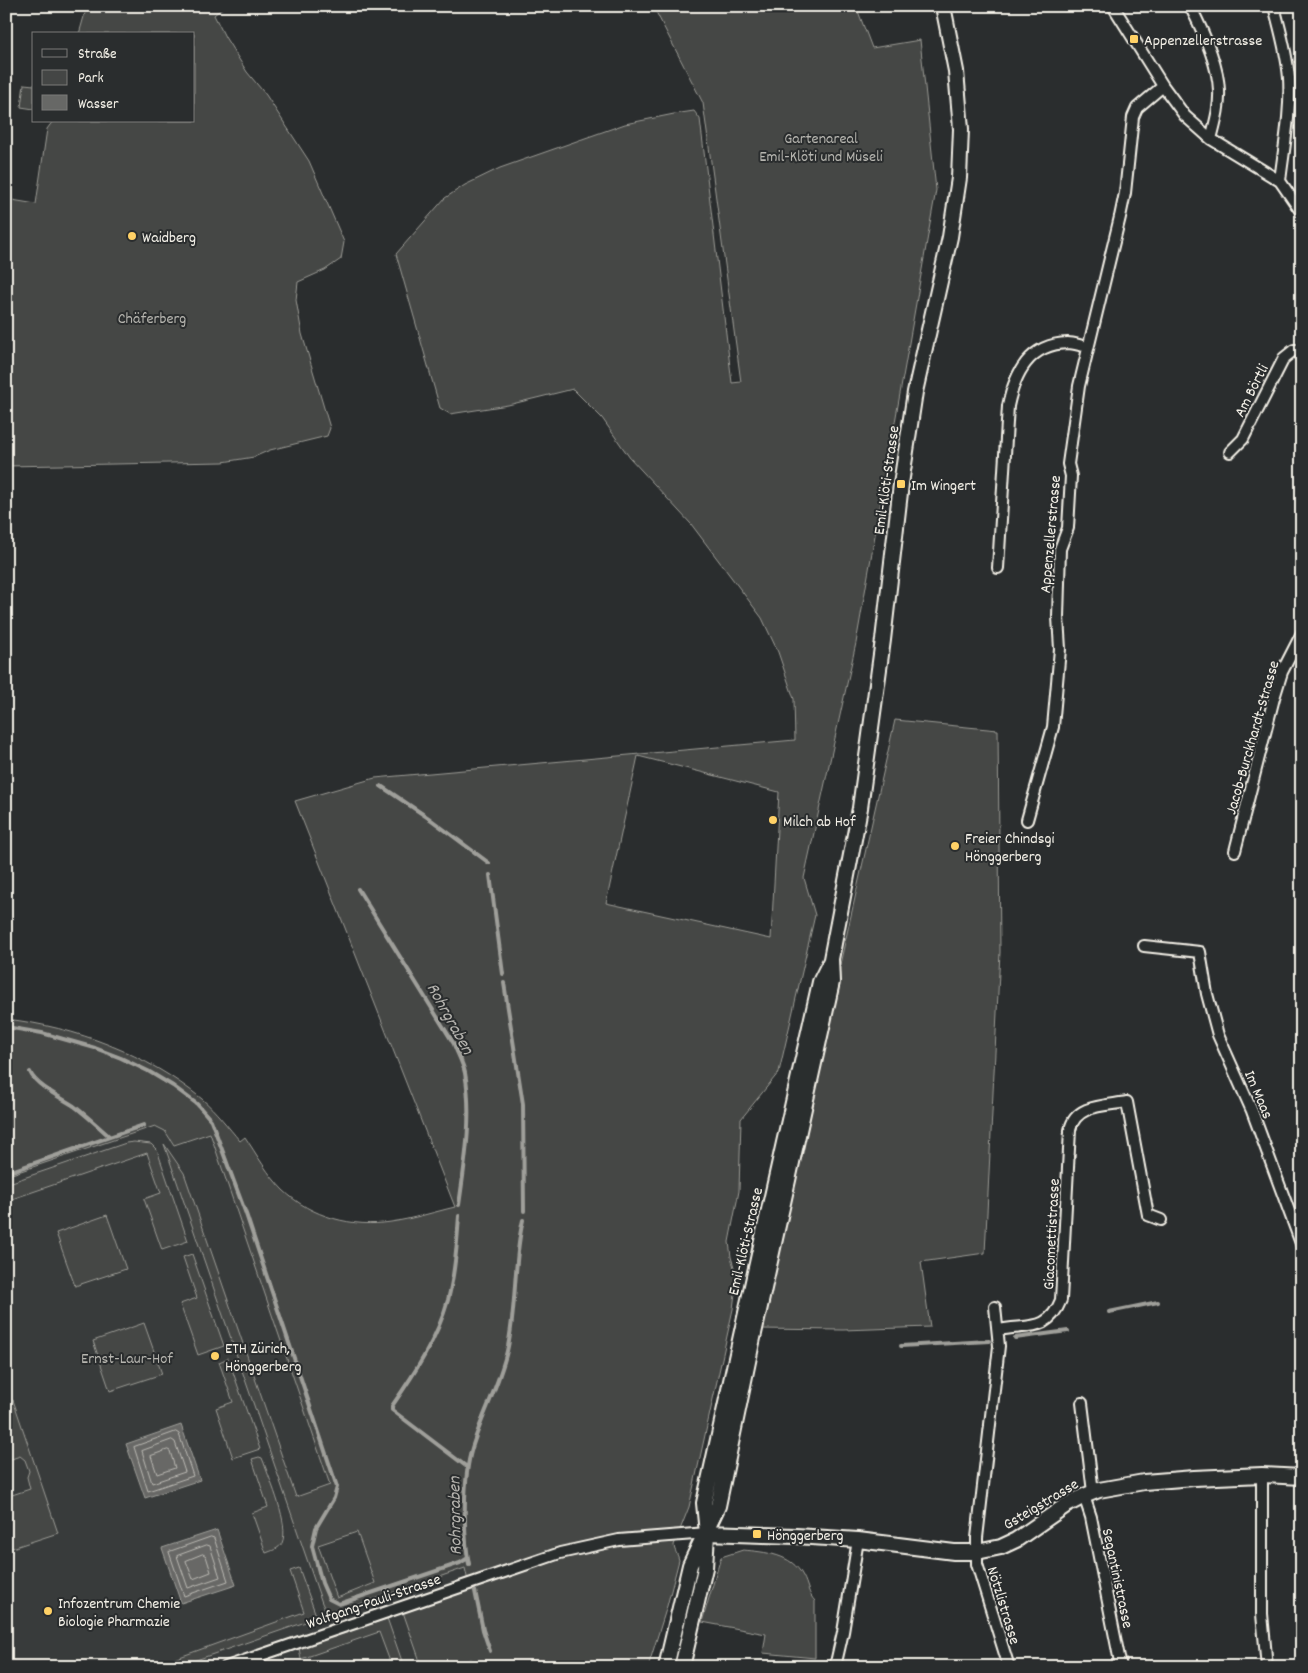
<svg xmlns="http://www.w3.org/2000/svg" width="1308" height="1673" font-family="Dekko,sans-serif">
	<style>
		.built { fill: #373a3a }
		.green { fill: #444645; stroke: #9c9c96; fill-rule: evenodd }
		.water { fill: #676866; stroke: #9f9f9a }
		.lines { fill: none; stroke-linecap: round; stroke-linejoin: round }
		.shore { stroke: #bcbab4; stroke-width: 1 }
		.stream { stroke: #9f9f9a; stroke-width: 4 }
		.street-casing { stroke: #f4f1e8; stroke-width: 14 }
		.secondary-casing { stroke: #f4f1e8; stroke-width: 18 }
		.street { stroke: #2a2d2e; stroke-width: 10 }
		.secondary { stroke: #2a2d2e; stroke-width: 14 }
		.poi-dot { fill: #ffd166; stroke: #2a2d2e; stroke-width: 2 }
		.labels { text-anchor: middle; stroke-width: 4; stroke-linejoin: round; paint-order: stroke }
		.poi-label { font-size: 16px; fill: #f4f1e8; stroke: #2a2d2e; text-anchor: start }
		.park-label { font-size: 16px; fill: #b6b5af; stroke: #2a2d2e }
		.street-label { font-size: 16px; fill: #f4f1e8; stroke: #2a2d2e }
		.water-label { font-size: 18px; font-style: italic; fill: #b5b3ae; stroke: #2a2d2e }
	</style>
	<rect width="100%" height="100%" fill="#2a2d2e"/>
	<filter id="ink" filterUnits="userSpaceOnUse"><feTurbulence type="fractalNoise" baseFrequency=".02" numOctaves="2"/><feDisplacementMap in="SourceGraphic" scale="10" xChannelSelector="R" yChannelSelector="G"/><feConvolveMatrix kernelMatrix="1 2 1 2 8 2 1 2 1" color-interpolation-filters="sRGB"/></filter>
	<g filter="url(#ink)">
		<path class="built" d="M6,1019L53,1027L88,1038L120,1050L144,1061L186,1087L203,1100L227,1125L265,1178L689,1507L674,1545V1551L678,1556L679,1560L667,1606L648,1667H6Z"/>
		<path class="green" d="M87,6H225L214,15L225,37L247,72L266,95L309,161L344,242L341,259L325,270L298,282L296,300L302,334L330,428L327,436L270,450L254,457L223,462L6,466V199L36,204L47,129L53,121H194V34H79Z
			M653,6H856L872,48L920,40L936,190L856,643L804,878L815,915L779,1072L741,1119L739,1191L729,1242L731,1257L737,1277L733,1309L689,1507L674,1545C674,1551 678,1554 679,1560L667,1606L648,1667H485L471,1659L449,1667H422L403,1612L470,1590L465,1568L328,1615L322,1603L164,1144L184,1173L296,1497L330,1485L210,1133L174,1145L165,1131L155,1126L6,1176V1019C76,1027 147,1054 202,1099C216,1111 228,1127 240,1141L245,1137C257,1155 268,1175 283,1190C311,1217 353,1228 391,1222C412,1219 434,1212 455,1207L295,801L375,778L795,740L794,699L778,652L762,618L691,524L630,458L602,418L573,389L508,405L450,414L440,408L396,254L445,198L465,185L500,168L625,124L674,114L694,111L700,119L732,383L741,382L703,103ZM638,756L779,792L771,939L606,903ZM357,1532L375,1583L337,1598L318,1545Z
			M24,84L34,85V109L21,107Z
			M895,720L998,730L1000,952L985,1253L921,1262L930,1327L843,1330L758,1329Z
			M134,1142L151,1144L157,1150L188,1241L162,1250L144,1199L161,1193L147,1153L6,1201V1184L126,1143Z
			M107,1215L126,1269L75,1286L56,1233Z
			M192,1254L224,1346L198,1355L180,1304L197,1298L183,1257Z
			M144,1323L162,1374L110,1391L93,1341Z
			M228,1358L260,1449L233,1458L216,1408L233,1402L219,1362Z
			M13,1400L58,1533L6,1550V1497L30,1489L27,1477L29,1471L25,1460L20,1456L6,1461V1403Z
			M259,1457L262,1458L264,1463C270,1481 290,1525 282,1543C279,1549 271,1551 266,1553L252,1513L268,1507L252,1459Z
			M743,1550C765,1552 792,1554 803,1576C808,1585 808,1594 815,1601V1658L763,1653L766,1634L702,1622L721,1557Z
			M299,1568L317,1618L176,1667H152L304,1612L290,1571Z
			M387,1618L404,1667H392L379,1632L301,1659L299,1648Z"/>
		<path class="water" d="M181,1425L200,1480L145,1498L126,1444Z
			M217,1530L236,1585L181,1603L162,1548Z"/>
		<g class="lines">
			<path class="shore" d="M176,1432L179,1434L193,1476L148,1491L134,1447Z
				M172,1440L175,1442L185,1472L152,1483L142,1451Z
				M168,1450L170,1451L175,1468L157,1474L151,1456Z
				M211,1537L214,1538L228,1581L184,1596L169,1552Z
				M207,1545L210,1546L220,1577L188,1588L177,1556Z
				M203,1554L206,1556L211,1572L193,1579L186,1561Z"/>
			<path class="stream" d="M381,786L430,819L489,863
				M490,875L503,974
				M358,889L454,1044C457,1053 463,1063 465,1073C473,1116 465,1162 459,1205
				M504,983L523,1104L524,1211
				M6,1027L42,1033L95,1048L121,1058L148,1071L173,1086L197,1104L211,1120L246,1214L337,1487L334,1498L316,1528L312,1546L322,1583L329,1599L339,1604L460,1563L468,1558
				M30,1072C36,1086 62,1098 74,1106C86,1115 99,1127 110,1137
				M6,1173L144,1125
				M459,1216C457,1244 455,1272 448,1300C437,1339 415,1373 392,1406V1410L467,1467
				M1109,1312L1158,1302
				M1015,1338L1068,1331
				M901,1346L989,1341
				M469,1564C463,1534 463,1477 472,1448C482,1415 499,1385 507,1351C517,1308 513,1263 523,1220
				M475,1591L483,1630L490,1651"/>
			<defs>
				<path id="street" d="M1113,6L1163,86L1185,116L1211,139L1280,181L1302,213
					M1190,6C1202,29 1218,64 1219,90C1220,107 1215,123 1211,139
					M1274,6C1280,30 1287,53 1289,78C1291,112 1284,147 1280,181
					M1230,452L1243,439L1284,358L1294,350H1302
					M998,568L1008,406C1015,373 1029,344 1068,343C1074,343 1081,346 1088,347
					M1027,820L1053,727L1060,649L1058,617L1060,549L1068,528L1071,476L1068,464L1079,386L1120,217L1125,193L1133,117L1137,108L1163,86
					M1235,851L1274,698L1282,672L1302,633
					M1144,946L1200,952L1207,994L1218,1035L1252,1111L1302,1246
					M995,1307L999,1346L977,1538V1564L1009,1667
					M998,1330C1027,1324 1048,1333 1061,1300L1070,1130C1075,1104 1106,1106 1127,1102L1148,1215L1161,1220
					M1082,1403L1093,1492
					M1262,1475V1614L1267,1667
					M1084,1496L1091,1517L1121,1667
					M257,1656L261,1667
					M226,1667L560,1553L619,1540L707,1533
					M835,1667L843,1632L858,1540"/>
				<path id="secondary" d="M707,1533L796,1536L858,1540L954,1552H977L1001,1547L1016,1540L1065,1506L1084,1496L1099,1490L1144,1482L1194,1478L1262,1475L1302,1477
					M666,1667L690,1565L718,1506L751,1347L832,982L831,959L860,808L883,640L901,484L915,392L950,237L959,178L961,129L956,71L943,6
					M682,1667L705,1568L707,1533L704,1503C742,1329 781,1156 820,982L831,960"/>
			</defs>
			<use href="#street" class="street-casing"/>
			<use href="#secondary" class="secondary-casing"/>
			<use href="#street" class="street"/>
			<use href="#secondary" class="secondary"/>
		</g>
	</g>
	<g class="poi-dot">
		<rect x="1129" y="34" width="10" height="10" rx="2.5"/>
		<circle cx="132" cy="236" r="5"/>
		<rect x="896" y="479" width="10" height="10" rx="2.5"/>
		<circle cx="773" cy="820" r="5"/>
		<circle cx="955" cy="846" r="5"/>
		<circle cx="215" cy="1356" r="5"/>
		<rect x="752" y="1529" width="10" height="10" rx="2.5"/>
		<circle cx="48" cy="1611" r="5"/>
	</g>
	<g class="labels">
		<g class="poi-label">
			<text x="1144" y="45">Appenzellerstrasse</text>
			<text x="142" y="242">Waidberg</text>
			<text x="911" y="490">Im Wingert</text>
			<text x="783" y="826">Milch ab Hof</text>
			<text x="965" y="843">Freier Chindsgi<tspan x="965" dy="18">Hönggerberg</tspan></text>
			<text x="225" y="1353">ETH Zürich,<tspan x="225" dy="18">Hönggerberg</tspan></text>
			<text x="767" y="1540">Hönggerberg</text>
			<text x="58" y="1608">Infozentrum Chemie<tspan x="58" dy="18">Biologie Pharmazie</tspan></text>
		</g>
		<g class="park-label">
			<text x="821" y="143">Gartenareal<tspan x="821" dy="18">Emil-Klöti und Müseli</tspan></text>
			<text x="152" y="323">Chäferberg</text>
			<text x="127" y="1363">Ernst-Laur-Hof</text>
		</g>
		<g class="street-label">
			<text transform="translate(1250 390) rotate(-63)" y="6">Am Börtli</text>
			<text transform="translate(885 480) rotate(-82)" y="6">Emil-Klöti-Strasse</text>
			<text transform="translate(1049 534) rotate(-85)" y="6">Appenzellerstrasse</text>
			<text transform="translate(1251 737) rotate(-74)" y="6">Jacob-Burckhardt-Strasse</text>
			<text transform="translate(1260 1094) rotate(67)" y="6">Im Maas</text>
			<text transform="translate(1050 1234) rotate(-87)" y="6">Giacomettistrasse</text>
			<text transform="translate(744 1241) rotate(-77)" y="6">Emil-Klöti-Strasse</text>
			<text transform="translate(1040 1503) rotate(-31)" y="6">Gsteigstrasse</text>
			<text transform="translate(1119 1578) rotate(78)" y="6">Segantinistrasse</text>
			<text transform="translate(373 1600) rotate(-19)" y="6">Wolfgang-Pauli-Strasse</text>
			<text transform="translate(1005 1605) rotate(73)" y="6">Nötzlistrasse</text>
		</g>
		<g class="water-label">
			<text transform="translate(451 1018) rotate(61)" y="6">Rohrgraben</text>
			<text transform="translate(454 1516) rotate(-91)" y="6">Rohrgraben</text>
		</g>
	</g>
	<rect width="1308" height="1673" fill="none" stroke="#2a2d2e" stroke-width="25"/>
	<rect x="12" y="12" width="1283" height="1648" fill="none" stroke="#f4f1e8" stroke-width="2" filter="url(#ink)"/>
	<rect x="32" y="32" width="162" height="90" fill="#2a2d2e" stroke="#7b7b78"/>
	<rect x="42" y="49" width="25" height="8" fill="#2a2d2e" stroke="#7b7b78"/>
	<text x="78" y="58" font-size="15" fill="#f4f1e8">Straße</text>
	<rect x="42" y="70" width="25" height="15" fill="#444645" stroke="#7b7b78"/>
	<text x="78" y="82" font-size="15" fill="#f4f1e8">Park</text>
	<rect x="42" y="95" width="25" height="15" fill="#676866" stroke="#7b7b78"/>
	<text x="78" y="108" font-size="15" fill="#f4f1e8">Wasser</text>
</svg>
